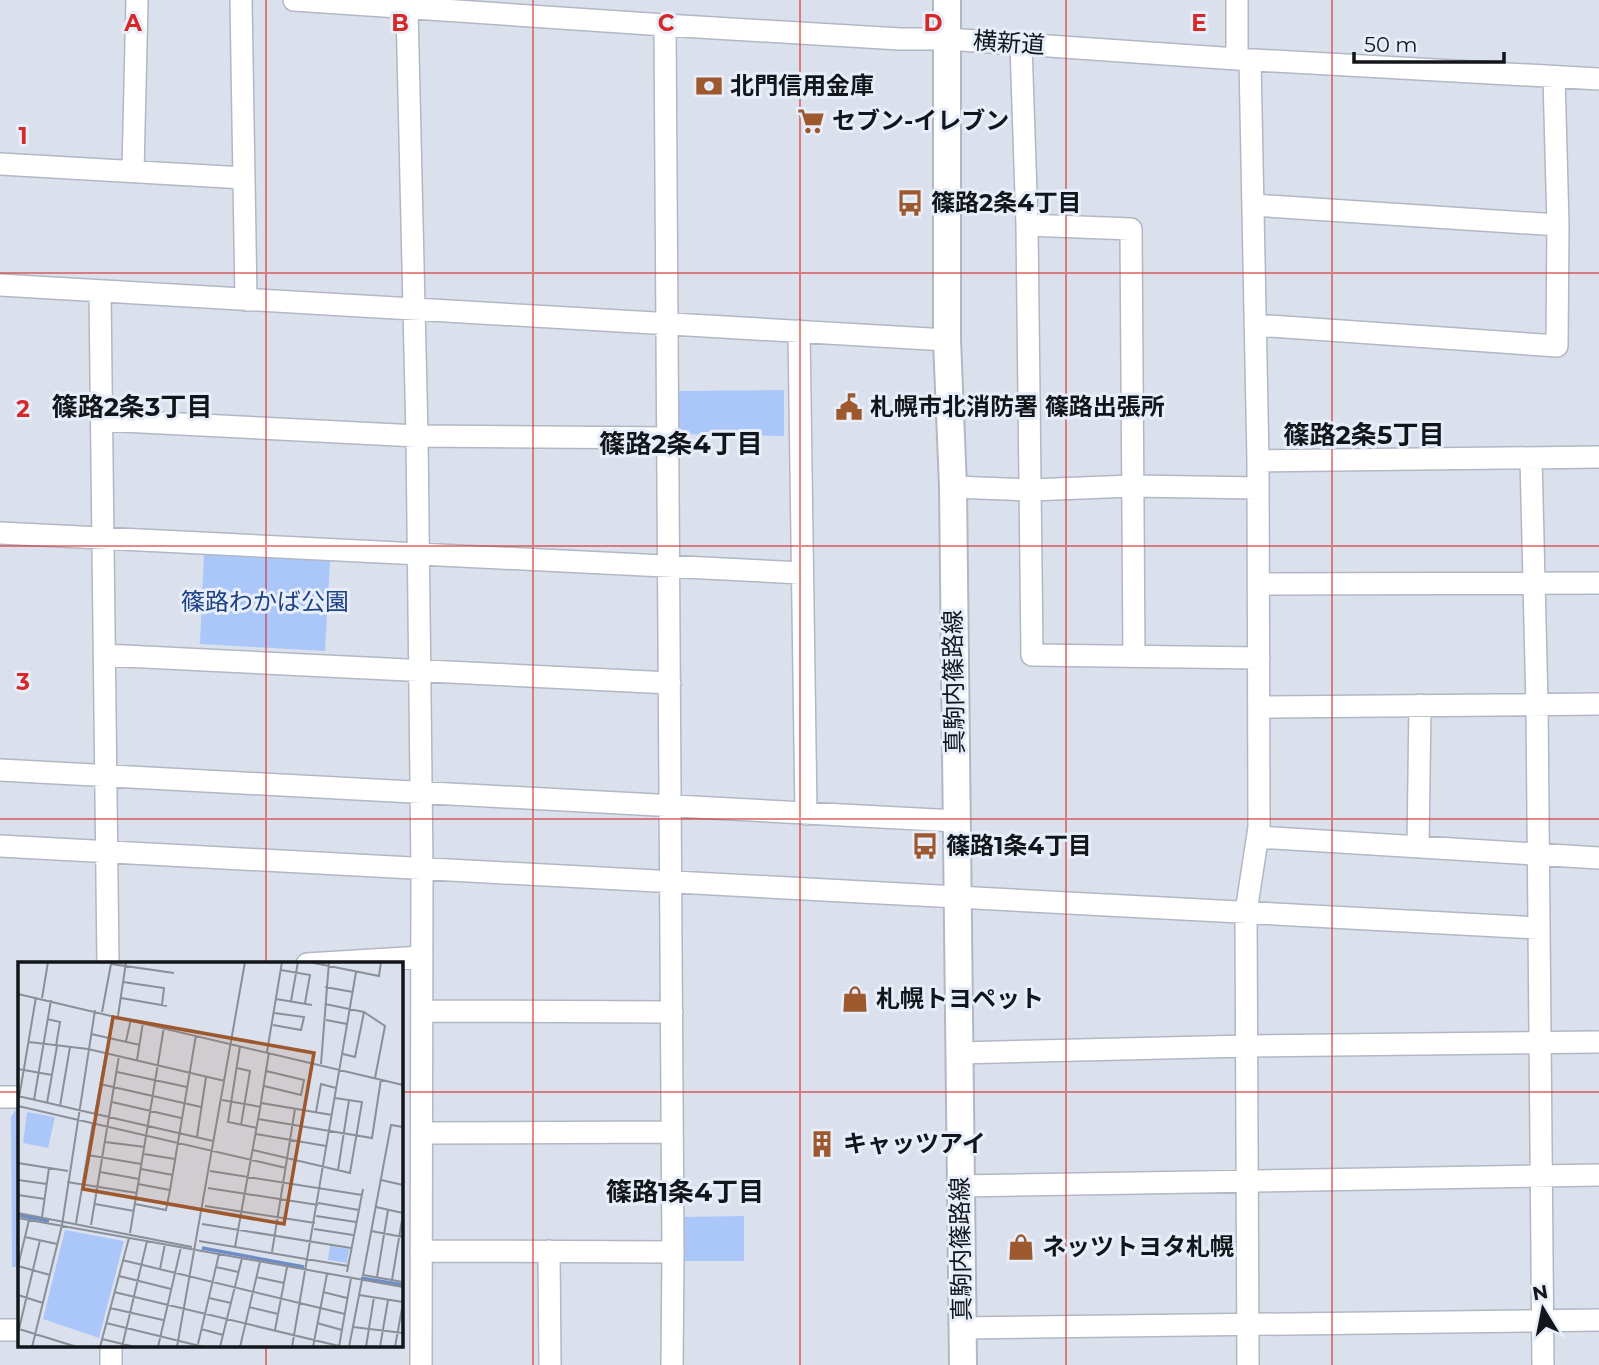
<svg xmlns="http://www.w3.org/2000/svg" width="1599" height="1365" font-family="Montserrat,'Noto Sans JP',sans-serif">
	<style>
		.green { fill: #abc7fa }
		.lines { fill: none; stroke-linecap: round; stroke-linejoin: round }
		.minor-casing { stroke: #b1b7c3; stroke-width: 24 }
		.major-casing { stroke: #b1b7c3; stroke-width: 30 }
		.minor { stroke: #fff; stroke-width: 21 }
		.major { stroke: #fff; stroke-width: 26 }
		.grid { fill: none; stroke: #d62828; stroke-width: 2; stroke-opacity: 0.55 }
		.labels { text-anchor: middle; stroke-width: 6; stroke-linejoin: round; paint-order: stroke }
		.street-label { font-size: 24px; fill: #121519; stroke: #e7eefa }
		.poi-label { font-size: 24px; font-weight: bold; fill: #121519; stroke: #e7eefa; text-anchor: start }
		.park-label { font-size: 24px; fill: #1f4186; stroke: #e7eefa }
		.neighbourhood-label { font-size: 26px; font-weight: bold; fill: #121519; stroke: #e7eefa }
		.inset-river { fill: none; stroke: #6e8cc5; stroke-width: 3.5 }
		.inset-road { fill: none; stroke: #8a8f98; stroke-width: 2 }
		.view { fill: #9e582d; fill-opacity: 0.15; stroke: #9e582d; stroke-width: 3.5 }
		.inset-edge { fill: none; stroke: #121519; stroke-width: 3.5 }
		.grid-label { font-size: 23px; text-anchor: middle; font-weight: bold; fill: #d62828; stroke: #e7eefa; stroke-width: 6; stroke-linejoin: round; paint-order: stroke }
	</style>
	<rect width="100%" height="100%" fill="#dae1ed"/>
	<path class="green" d="M784,390V436L676,434L677,391Z
		M204,553L330,561L325,651L200,644Z
		M15,1111H19V1267H12L11,1117Z
		M744,1216V1261H682L681,1217Z"/>
	<g class="lines">
		<defs>
			<path id="minor" d="M241,0L246,300
				M294,0L665,25L900,39H947L1237,59L1599,79
				M1237,0V59
				M407,8L417,436L422,868L421,1365
				M1021,45L1027,225L1032,655L1259,658
				M1250,60L1258,461
				M1554,77L1558,225
				M0,164L244,178
				M133,171L137,0
				M1253,205L1558,225L1557,346L1255,325
				M1027,225L1131,229L1134,656
				M0,285L947,340
				M100,292L108,964
				M799,331L806,814
				M102,420L417,436L669,438
				M1531,458L1537,704L1543,1365
				M953,487L1030,490L1132,486L1258,488
				M0,533L802,573
				M1258,584L1599,583
				M104,655L670,683
				M1259,707L1599,704
				M0,770L956,821
				M1258,837L1599,858
				M0,846L1538,928
				M1418,847L1420,705
				M307,964L422,957
				M422,1011L672,1012
				M959,1053L1247,1046L1599,1042
				M0,1097H19
				M422,1133L672,1132
				M960,1186L1599,1175
				M421,1251L673,1252L665,25
				M549,1251L550,1365
				M962,1328L1599,1320
				M0,1330H19
				M111,1346V1365
				M672,1365L673,1252
				M1248,1365L1246,912L1259,827L1258,461L1599,457"/>
			<path id="major" d="M947,0V340L953,487L963,1365"/>
		</defs>
		<use href="#minor" class="minor-casing"/>
		<use href="#major" class="major-casing"/>
		<use href="#minor" class="minor"/>
		<use href="#major" class="major"/>
	</g>
	<path class="grid" d="M266,0V964M533,0V1365M800,0V1365M1066,0V1365M1332,0V1365M0,273H1599M0,546H1599M0,819H1599M0,1092H19M401,1092H1599M266,1346V1365"/>
	<defs>
		<symbol id="bank-bare" viewBox="-9 -9 18 18"><path d="M-6-4H6V4H-6ZM0-2.3a2.3 2.3 0 1 0 0 4.6a2.3 2.3 0 1 0 0-4.6Z" fill="#9e582d" stroke="#e7eefa" stroke-width="2.5" paint-order="stroke"/></symbol>
		<symbol id="supermarket-bare" viewBox="-9 -9 18 18"><path d="M-6-5.5h2.5l.6 2H6L4.5 2H-2.5L-4.4-4H-6ZM-1.5 3.2a1.3 1.3 0 1 0 .1 0ZM3 3.2a1.3 1.3 0 1 0 .1 0Z" fill="#9e582d" stroke="#e7eefa" stroke-width="2.5" paint-order="stroke"/></symbol>
		<symbol id="bus-bare" viewBox="-9 -9 18 18"><path d="M-5-6H5V4H4V6H2V4H-2V6H-4V4H-5ZM-3.5-4V0h7V-4ZM-3.5 1.2v1.5H-2V1.2ZM2 1.2v1.5H3.5V1.2Z" fill="#9e582d" stroke="#e7eefa" stroke-width="2.5" paint-order="stroke"/></symbol>
		<symbol id="civic-bare" viewBox="-9 -9 18 18"><path d="M-.6-6.5H3V-4.5H.6V-3L4-1V1h2V6H-6V1h2V-1L-.6-3ZM-1.2 2.5V6h2.4V2.5Z" fill="#9e582d" stroke="#e7eefa" stroke-width="2.5" paint-order="stroke"/></symbol>
		<symbol id="shop-bare" viewBox="-9 -9 18 18"><path d="M-5-2.5h2.3a2.7 3.5 0 0 1 5.4 0H5L5.5 6h-11ZM-1.5-2.5h3a1.5 2.3 0 0 0-3 0Z" fill="#9e582d" stroke="#e7eefa" stroke-width="2.5" paint-order="stroke"/></symbol>
		<symbol id="building-bare" viewBox="-9 -9 18 18"><path d="M-4-6H4V6H1V3H-1V6H-4ZM-2.5-4.3h1.7v1.8h-1.7ZM.8-4.3h1.7v1.8H.8ZM-2.5-1h1.7V.8h-1.7ZM.8-1h1.7V.8H.8Z" fill="#9e582d" stroke="#e7eefa" stroke-width="2.5" paint-order="stroke"/></symbol>
	</defs>
	<g fill-rule="evenodd">
		<use href="#bank-bare" x="690" y="67" width="38" height="38"/>
		<use href="#supermarket-bare" x="792" y="102" width="38" height="38"/>
		<use href="#bus-bare" x="891" y="184" width="38" height="38"/>
		<use href="#civic-bare" x="830" y="388" width="38" height="38"/>
		<use href="#bus-bare" x="906" y="827" width="38" height="38"/>
		<use href="#shop-bare" x="836" y="980" width="38" height="38"/>
		<use href="#building-bare" x="803" y="1125" width="38" height="38"/>
		<use href="#shop-bare" x="1002" y="1228" width="38" height="38"/>
	</g>
	<g class="labels">
		<g class="street-label">
			<text transform="translate(1009 43) rotate(4)" y="8">横新道</text>
			<text transform="translate(954 682) rotate(-91)" y="8">真駒内篠路線</text>
			<text transform="translate(961 1249) rotate(-91)" y="8">真駒内篠路線</text>
		</g>
		<g class="poi-label">
			<text x="730" y="94">北門信用金庫</text>
			<text x="832" y="129">セブン-イレブン</text>
			<text x="931" y="211">篠路2条4丁目</text>
			<text x="870" y="415">札幌市北消防署 篠路出張所</text>
			<text x="946" y="854">篠路1条4丁目</text>
			<text x="876" y="1007">札幌トヨペット</text>
			<text x="843" y="1152">キャッツアイ</text>
			<text x="1042" y="1255">ネッツトヨタ札幌</text>
		</g>
		<g class="park-label">
			<text x="265" y="610">篠路わかば公園</text>
		</g>
		<g class="neighbourhood-label">
			<text x="132" y="416">篠路2条3丁目</text>
			<text x="1364" y="444">篠路2条5丁目</text>
			<text x="681" y="453">篠路2条4丁目</text>
			<text x="685" y="1201">篠路1条4丁目</text>
		</g>
	</g>
	<g transform="translate(18 962)">
		<rect width="385" height="385" fill="#dae1ed"/>
		<path d="M9,150L37,155L30,186L5,181ZM47,268L106,279L81,376L25,357ZM312,284L331,287L329,301L310,298Z" fill="#abc7fa"/>
		<path class="inset-river" d="M0,253L31,259M184,286L286,305M343,316L385,323"/>
		<path class="inset-road" d="M291,0L361,14L363,0M263,8L292,13L287,41M105,20L146,26L144,43M307,25L335,30M0,32L385,123M24,36L30,0M103,36L149,44M258,37L294,43M273,39L280,0M307,42L346,50L337,95L325,92M84,50L93,2L156,11M346,50L367,64L357,116M100,54L108,0M29,57L42,60L38,84M308,58L329,62M255,63L283,68L286,55L256,51M73,72L122,83M108,79L113,57M11,80L70,87L207,119M222,84L210,160L239,166M249,90L264,0M119,98L125,60M303,102L311,0M219,106L232,109L223,163M0,107L34,113M99,110L169,125M82,122L183,145M246,124L283,133L286,118L248,109M0,134L195,179M16,138L33,38M204,138L243,145M94,140L163,156M243,140L251,90M29,141L39,84M0,142L18,35M0,144L268,206M42,144L52,85M298,150L303,122L318,126M77,152L88,91M240,157L354,176L363,117M385,165L373,163L345,313L385,320M238,172L308,184M179,175L188,115M87,180L127,185M235,188L332,211L344,140L317,136M126,192L157,197M70,193L123,202M0,201L50,209M123,207L155,213M320,208L331,138M192,209L344,233M82,210L121,217M0,218L29,222M363,218L385,223M49,220L119,231M120,222L152,228L178,73M190,226L300,243M0,233L27,237M300,241L341,248M77,242L116,249M117,242L148,248L152,228M187,244L297,261M358,245L385,251M0,251L174,285M298,254L338,260M24,255L31,206M0,256L385,325M58,261L75,161M184,262L333,286M73,263L101,94M296,267L335,273M353,269L385,275M112,271L146,65M7,275L39,282M181,279L330,304M217,285L243,141L314,153M254,290L277,147M104,298L327,352M0,304L11,258M0,304L32,313M198,305L220,310M142,307L147,282M329,310L345,227M101,314L153,327M238,315L266,321M359,315L370,248M374,318L385,252M96,330L321,384M305,330L329,336M0,333L25,341M341,333L385,340M191,336L213,341M231,345L260,352M92,346L145,358M88,361L186,385M299,361L324,368M335,365L385,371M1,367L22,278M1,367L59,385M183,367L205,373M257,368L269,305M84,377L117,385M180,382L201,292M14,385L44,263L77,48M82,385L111,276M104,385L129,279M140,385L163,285M159,385L227,0M202,385L224,296M222,385L242,300M274,385L338,10M295,385L309,312M321,385L333,316M331,385L344,318M348,385L356,335M362,385L370,338M377,385L385,341"/>
		<path class="view" d="M95,55L296,91L266,262L65,227Z"/>
		<rect width="385" height="385" class="inset-edge"/>
	</g>
	<g class="grid-label">
		<text x="133" y="31">A</text>
		<text x="400" y="31">B</text>
		<text x="666" y="31">C</text>
		<text x="933" y="31">D</text>
		<text x="1199" y="31">E</text>
		<text x="23" y="144">1</text>
		<text x="23" y="417">2</text>
		<text x="23" y="690">3</text>
	</g>
	<g transform="translate(1543 1309) rotate(350)" stroke="#e7eefa" stroke-width="5" paint-order="stroke">
	<path d="M0-5L12 26L0 18L-12 26Z" fill="#121519"/>
	<text y="-10" font-size="19" font-weight="bold" text-anchor="middle" fill="#121519">N</text>
	</g>
	<path d="M1354 52v10h150v-10" fill="none" stroke="#121519" stroke-width="3.5"/>
	<text x="1364" y="52" font-size="21" fill="#121519" stroke="#e7eefa" stroke-width="5" paint-order="stroke">50 m</text>
</svg>
